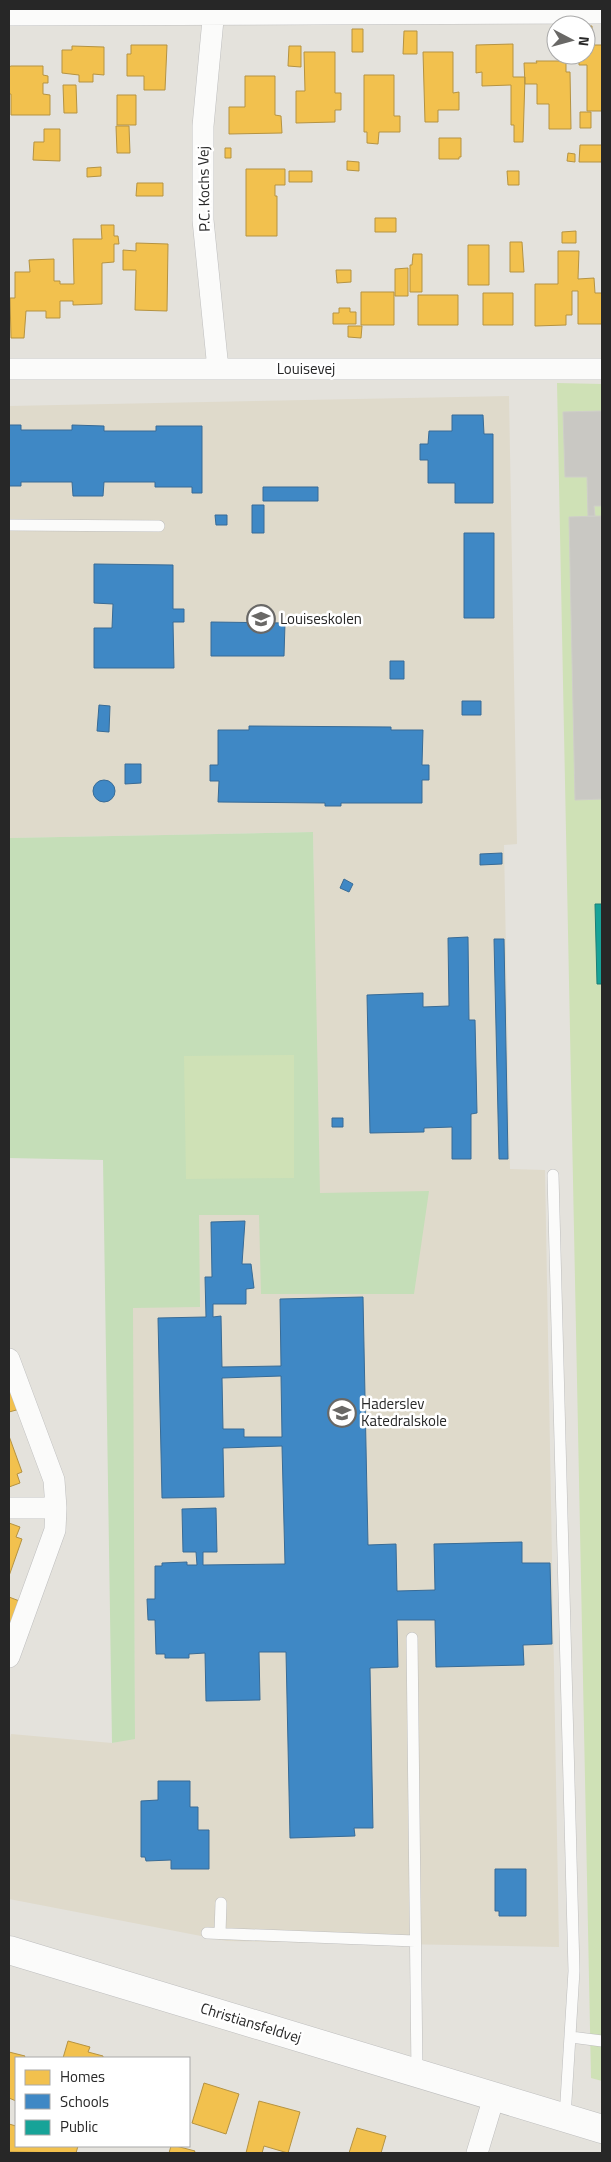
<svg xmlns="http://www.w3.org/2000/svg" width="611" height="2162" font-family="'Titillium Web',sans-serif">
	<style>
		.education { fill: #dfdacb }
		.green { fill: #c5deb8 }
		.pitch { fill: #cfe1b6 }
		.homes { fill: #f2c14e; stroke: #b59342 }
		.schools { fill: #3f88c5; stroke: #386b96; fill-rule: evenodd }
		.public { fill: #17a398; stroke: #1c7e76 }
		.building { fill: #c9c8c3; stroke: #cfcec9 }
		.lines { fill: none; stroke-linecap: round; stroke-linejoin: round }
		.service-casing { stroke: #bebebe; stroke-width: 12 }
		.minor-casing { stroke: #bebebe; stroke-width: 22 }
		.tertiary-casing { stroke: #bebebe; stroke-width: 29 }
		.service { stroke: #fbfbfa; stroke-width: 11 }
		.minor { stroke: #fbfbfa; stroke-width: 21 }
		.tertiary { stroke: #fbfbfa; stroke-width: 28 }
		.labels { text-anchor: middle; stroke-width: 5; stroke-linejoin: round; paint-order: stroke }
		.street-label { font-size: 15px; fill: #272727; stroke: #fff }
		.poi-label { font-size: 15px; fill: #272727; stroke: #fff; text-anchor: start }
	</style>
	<rect width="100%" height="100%" fill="#e4e2dc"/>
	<path class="education" d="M509,396L517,844L504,845L510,1169L545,1170L559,1947L227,1941L9,1899V1743L11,1734L112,1743L135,1738L132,1307L314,882L313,832L9,838V406Z"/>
	<path class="green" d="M313,832L320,1193L429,1191L414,1294H261L259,1215H199L200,1307L133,1308L135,1739L112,1743L103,1160L9,1158V838Z"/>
	<path class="pitch" d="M557,383L602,384V2081L591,2078Z
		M294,1055V1178L186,1179L184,1056Z"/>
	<path class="homes" d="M586,26H592V45H602V111H587V65H579V55H586Z
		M352,29H363V52H352Z
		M404,31H417V54H403Z
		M513,44V77H525L523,142H514V125H511V85L482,86V72L476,73V45Z
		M131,45H167L165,90H144V76H127V54H131Z
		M72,46L104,47V75L93,74V82H79V75L62,73V50H72Z
		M289,46H301V67L288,66Z
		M304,52H335V93H341V110H335V122L296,123V91H305Z
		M423,52H453V93L459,92V110H438V122H425Z
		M536,61H566V72H570L571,129H549V104H537V84H525L524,63H537Z
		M11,66H43V75L48,76V83H43V94L50,95V115H11V94H9V67Z
		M364,75H394V116H400V132H379L378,144L367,143V132H364Z
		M245,76H275V115L281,116L282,133L229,134V107H245Z
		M63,85H76L77,113H64Z
		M117,95H136V125H117Z
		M580,112H591V128H580Z
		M116,126H129L130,153H117Z
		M44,129H60V161L33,160L34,142H44Z
		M439,138H461V157H459V159H439Z
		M580,145H602V162H579Z
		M225,148H231V158H225Z
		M568,153L575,154V162L567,161Z
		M347,161L359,162V171L347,170Z
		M101,167V176L87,177V168Z
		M246,169H285V185H275V196H277V236H246Z
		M289,171H312V182H289Z
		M507,171H519V185H508Z
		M137,183H163V196H136Z
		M375,218H396V232H375Z
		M101,225H114V236H118L119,244H114V262L102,263V304L73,305V301H60V318H46V311H26L24,338H11L10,298H15V272H30L29,260L54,259V281H60V284H74L73,239H102Z
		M576,231V243H562V232Z
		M510,242H522L524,272H510Z
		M136,243L168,244L167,311L135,310L136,270H123V250L136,251Z
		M468,245H489V285H468Z
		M558,251H579L578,279L594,278L595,293H602V324H578V291H572V315H566V325L535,326V284H558Z
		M413,254H422V292H410V265H412Z
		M408,268V296H395V269Z
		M336,270H351V282L337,283Z
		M361,292H394V325H361Z
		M483,293H513V325H483Z
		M418,295H458V325H418Z
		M339,308H350V312H356V324H333V313H339Z
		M348,326H362L361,338L348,337Z
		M13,1388L20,1409L9,1412V1390Z
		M9,1436L22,1472L17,1474L20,1483L9,1487Z
		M9,1523L20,1527L16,1537L22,1539L9,1576Z
		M9,1597L22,1602L15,1623L9,1621Z
		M68,2041L90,2047L88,2052L103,2056V2058H63Z
		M9,2052L25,2056L24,2058H16V2101L9,2098Z
		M204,2083L239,2094L226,2134L192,2123Z
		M259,2101L300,2112L288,2153L264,2146L262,2153H246Z
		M9,2124L16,2126V2146H78L76,2153L9,2152Z
		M357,2128L386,2136L381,2153H349Z
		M171,2146H176L195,2151L194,2153H169Z"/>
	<path class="schools" d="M452,415H483L484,434H493V503H455V483H428V460H420V444H428L429,431H452Z
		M9,425H21V430H72V425L104,426V431H156V426H202V493H192V487H155V482H104L103,496H73L72,482H21V486H9Z
		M263,487H318V501H263Z
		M252,505H264V533H252Z
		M215,515H227V525H216Z
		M464,533H494V618H464Z
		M94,564L173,565V609H184V622H173L174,668H94V628H112L113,604L94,603Z
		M211,622L285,623L284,656H211Z
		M390,661H404V679H390Z
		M462,701H481V715H462Z
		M99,705L110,706L109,732L97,731Z
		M249,726L391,727V730H423L422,765H429V780H422V803H341V806H325V803L218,802L219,781H210V765H218V730H249Z
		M125,764H141V783L125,784Z
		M93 791a11 11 0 1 1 22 0a11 11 0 1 1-22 0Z
		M502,853V864L480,865V854Z
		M344,879L353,884L349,892L340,888Z
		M468,937L469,1020H475L477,1113L471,1114V1159H452V1127L424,1128V1132L370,1133L367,995L423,993V1007L449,1006L448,938Z
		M494,939H504L508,1159H499Z
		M332,1118H343V1127H332Z
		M245,1221L242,1264H251L254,1288L246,1289V1304H213V1317L221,1316L222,1367L281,1366L280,1299L363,1297L368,1545L396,1544L397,1591L435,1590L434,1544L522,1542V1563H550L552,1644L523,1645L524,1665L436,1667L435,1620H397L398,1667L370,1668L373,1828H354L355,1836L290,1838L286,1652H259L260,1700L206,1701L205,1653L189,1654V1658H165V1654H156L155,1620H148L147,1599H155V1566H162V1563L187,1562V1565H197L196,1552H183L182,1509L216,1508L217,1552H203V1565L285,1564L282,1446L223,1448L224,1497L162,1498L158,1318L206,1317L205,1277H212L211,1222ZM281,1376L282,1437H244V1429H223L222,1378Z
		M158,1781H190V1807H198V1830H209V1869H171V1860L146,1861L145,1857H141V1801L158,1800Z
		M495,1869H526V1916H499V1911H495Z"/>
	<path class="public" d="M595,904H602V984H597Z"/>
	<path class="building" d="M602,411V506H594L595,516H588L587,477H565L563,412Z
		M601,516L602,799L575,800L569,517Z"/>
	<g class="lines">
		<defs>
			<path id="service" d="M9,525L159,526
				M553,1175L574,1971L565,2117
				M412,1638L417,2074
				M207,1933L415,1941
				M220,1933L221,1903
				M571,2037L602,2041"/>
			<path id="minor" d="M214,9L203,126V220L218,369
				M9,15L602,13
				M9,369H602
				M9,1359L54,1480L56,1508L55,1530L9,1657
				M9,1508H56
				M477,2153L494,2097"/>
			<path id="tertiary" d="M9,1950L602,2129"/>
		</defs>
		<use href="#service" class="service-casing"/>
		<use href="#minor" class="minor-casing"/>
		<use href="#tertiary" class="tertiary-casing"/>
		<use href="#service" class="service"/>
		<use href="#minor" class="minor"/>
		<use href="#tertiary" class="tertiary"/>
	</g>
	<defs>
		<symbol id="school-ring" viewBox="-11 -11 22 22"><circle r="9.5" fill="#fff" stroke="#696866" stroke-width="1.5"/><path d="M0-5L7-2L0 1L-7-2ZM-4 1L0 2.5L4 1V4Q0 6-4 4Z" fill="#696866"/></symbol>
	</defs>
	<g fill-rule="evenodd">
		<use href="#school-ring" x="245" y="603" width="32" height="32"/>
		<use href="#school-ring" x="326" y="1397" width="32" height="32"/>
	</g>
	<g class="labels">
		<g class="street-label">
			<text transform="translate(204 189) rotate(-91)" y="5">P.C. Kochs Vej</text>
			<text x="306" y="374">Louisevej</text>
			<text transform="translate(251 2023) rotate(17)" y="5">Christiansfeldvej</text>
		</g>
		<g class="poi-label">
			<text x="280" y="624">Louiseskolen</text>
			<text x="361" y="1409">Haderslev<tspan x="361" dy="17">Katedralskole</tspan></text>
		</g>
	</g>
	<rect width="611" height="2162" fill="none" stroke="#272727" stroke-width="20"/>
	<rect x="15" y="2057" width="175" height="90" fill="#ffffff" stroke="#a9a9a9"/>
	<rect x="25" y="2070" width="25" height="15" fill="#f2c14e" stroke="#a9a9a9"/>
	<text x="60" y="2082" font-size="15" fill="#272727">Homes</text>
	<rect x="25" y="2094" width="25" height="15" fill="#3f88c5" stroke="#a9a9a9"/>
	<text x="60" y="2107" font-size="15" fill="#272727">Schools</text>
	<rect x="25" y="2120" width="25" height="15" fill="#17a398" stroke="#a9a9a9"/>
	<text x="60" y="2132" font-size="15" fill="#272727">Public</text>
	<g transform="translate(571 40) rotate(96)"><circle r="24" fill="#ffffff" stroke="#a9a9a9"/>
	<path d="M0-4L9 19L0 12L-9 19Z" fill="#696866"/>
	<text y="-8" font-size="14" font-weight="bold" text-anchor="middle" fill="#272727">N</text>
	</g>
</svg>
